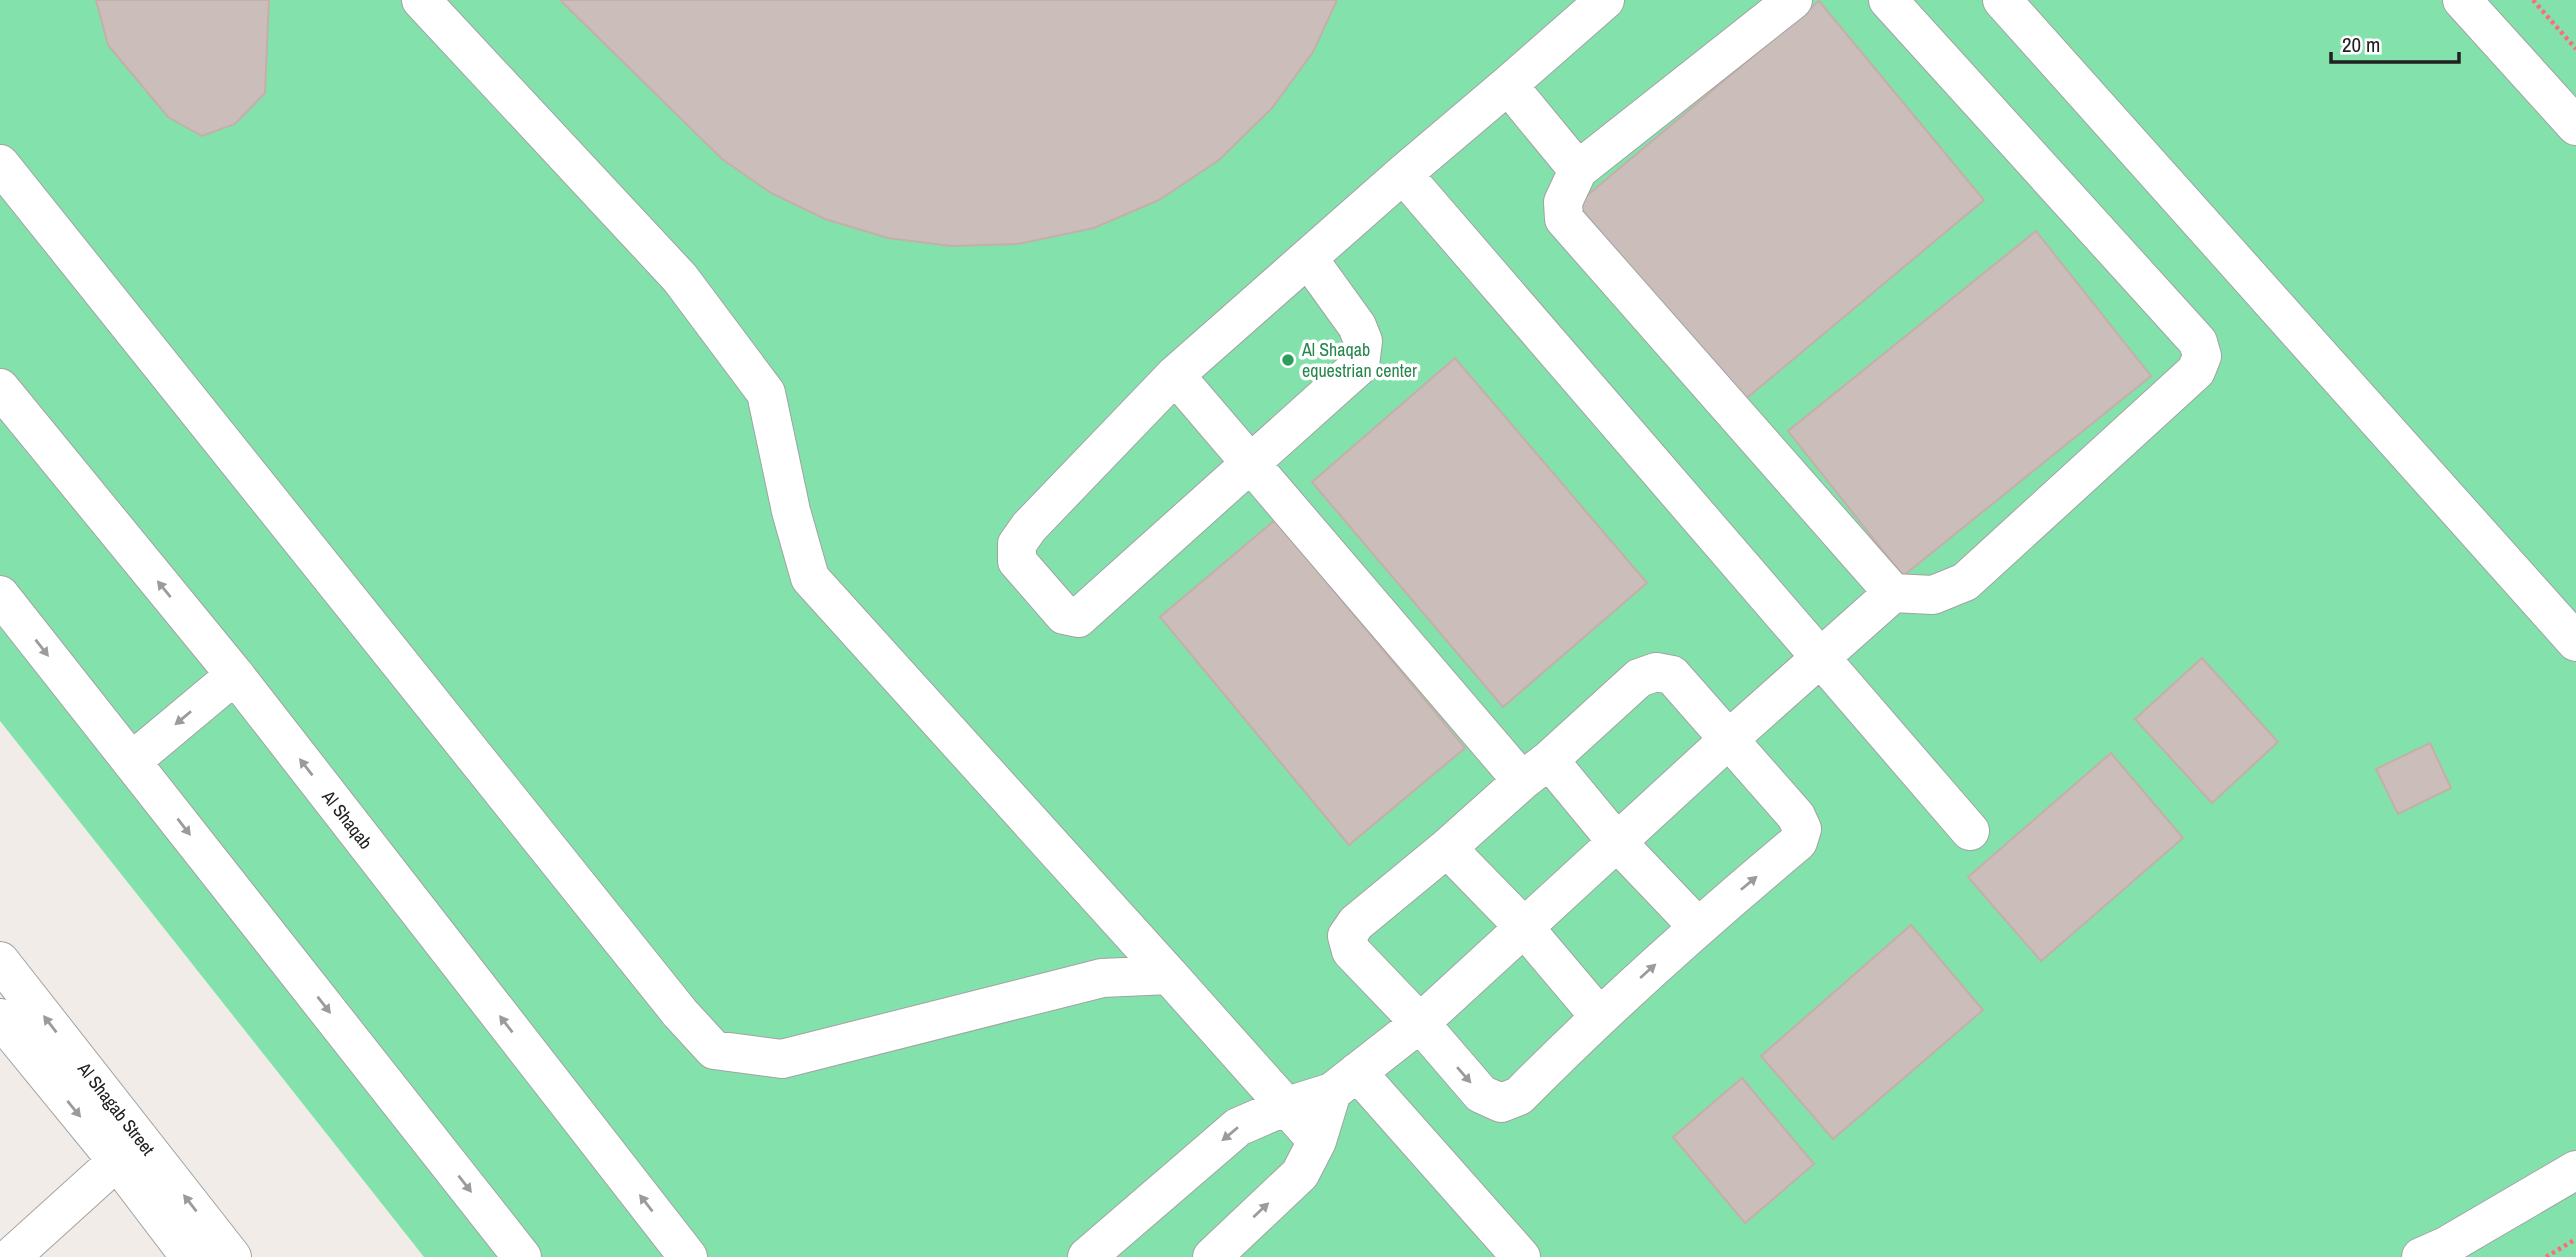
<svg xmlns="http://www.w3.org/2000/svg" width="2576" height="1257" font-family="'Archivo Narrow',sans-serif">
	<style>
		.pitch { fill: #83e2ab }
		.building { fill: #cabdba; stroke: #c4afa9; stroke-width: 2 }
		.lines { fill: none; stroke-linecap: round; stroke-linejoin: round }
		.minor-casing { stroke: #a2a2a2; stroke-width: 40 }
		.path { stroke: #fe6c7a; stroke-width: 4.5; stroke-dasharray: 3.5 3.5; stroke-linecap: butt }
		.minor { stroke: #fff; stroke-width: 38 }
		.oneway { fill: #9b9b9b }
		.leisure-dot { fill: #2e9e5b; stroke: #fff; stroke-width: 2.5 }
		.labels { text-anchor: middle; stroke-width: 7; stroke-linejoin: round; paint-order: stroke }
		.leisure-label { font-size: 18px; fill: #27864d; stroke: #fff; text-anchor: start }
		.street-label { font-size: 18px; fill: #212121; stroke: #fff }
	</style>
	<rect width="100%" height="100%" fill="#f1ece7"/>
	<path class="pitch" d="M0,0H2576V1257H424L0,721Z"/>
	<path class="building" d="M96,0H269L265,93L235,124L202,136L168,117L108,45Z
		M560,0H1337L1313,52L1272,108L1219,160L1159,200L1094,228L1018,244L951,246L888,238L825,219L771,193L722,159Z
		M1819,1L1984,200L1742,402L1577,204Z
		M2036,231L2151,376L1903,576L1788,431Z
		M1455,358L1647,583L1503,707L1312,482Z
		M1275,520L1465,748L1349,845L1160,617Z
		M2202,658L2278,742L2212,803L2135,719Z
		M2430,743L2451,788L2398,814L2376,769Z
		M2111,753L2183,838L2041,961L1968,877Z
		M1911,925L1983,1010L1833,1139L1761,1056Z
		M1742,1078L1814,1164L1745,1223L1673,1137Z"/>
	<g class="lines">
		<defs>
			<path id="minor" d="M421,0L680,278L766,393L791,511L810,578L1169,975
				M1793,0L1578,170L1563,202L1564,219L1893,593
				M2002,0L2576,642
				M2462,0L2576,126
				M0,164L680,1013L714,1050L782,1059L1102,978L1169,975L1317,1141
				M1578,170L1508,85L1605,0
				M1403,174L1970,831
				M1308,258L1357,326L1363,341L1360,365L1078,618L1064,615L1017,561V544L1029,527L1175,375L1403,174L1508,85
				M1175,375L1522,781L1549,760L1616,841L1697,926
				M0,388L235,675L688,1257
				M0,595L522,1257
				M1549,760L1639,678L1656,672L1672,675L1796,816L1802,829L1798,842C1701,923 1608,1006 1519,1096L1501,1103L1481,1094L1420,1023L1351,951L1347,936L1356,923L1447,848L1523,926L1599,1016
				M132,761L235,675
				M1447,848L1522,781
				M0,961L232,1257
				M0,1018L117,1161L190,1257
				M1357,1072L1521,1257
				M1332,1092L1420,1023L1729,739L1893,593L1933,595L1965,582L2196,371L2202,356L2198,342L1888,0
				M11,1257L117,1161
				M1087,1257L1238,1127L1284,1107L1332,1092L1317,1141L1300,1174L1212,1257
				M2421,1257L2446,1246L2576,1170"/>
		</defs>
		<use href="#minor" class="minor-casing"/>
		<path class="path" d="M2533,0L2576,49
			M2546,1257L2576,1239"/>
		<use href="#minor" class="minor"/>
	</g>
	<defs><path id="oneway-solid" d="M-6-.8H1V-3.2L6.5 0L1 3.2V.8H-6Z" transform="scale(1.75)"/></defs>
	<g class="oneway">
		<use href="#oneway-solid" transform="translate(164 589) rotate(-129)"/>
		<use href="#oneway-solid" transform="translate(42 648) rotate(52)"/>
		<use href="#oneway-solid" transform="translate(183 718) rotate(140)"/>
		<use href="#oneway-solid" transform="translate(306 767) rotate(-128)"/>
		<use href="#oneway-solid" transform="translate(184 827) rotate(52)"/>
		<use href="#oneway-solid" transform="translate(1749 883) rotate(-40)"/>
		<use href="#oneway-solid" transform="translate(1648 971) rotate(-42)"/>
		<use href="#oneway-solid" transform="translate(324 1005) rotate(52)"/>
		<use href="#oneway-solid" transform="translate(50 1024) rotate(-128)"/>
		<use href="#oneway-solid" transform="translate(506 1024) rotate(-128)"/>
		<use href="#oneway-solid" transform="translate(1464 1075) rotate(49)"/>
		<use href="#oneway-solid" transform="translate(74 1109) rotate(51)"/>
		<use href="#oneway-solid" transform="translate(1230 1134) rotate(140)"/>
		<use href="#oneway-solid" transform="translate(465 1184) rotate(52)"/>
		<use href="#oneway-solid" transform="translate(190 1203) rotate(-128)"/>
		<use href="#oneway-solid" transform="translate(646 1203) rotate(-128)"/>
		<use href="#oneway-solid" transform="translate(1261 1210) rotate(-43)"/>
	</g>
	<circle class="leisure-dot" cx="1288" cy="360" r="7"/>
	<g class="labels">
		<g class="leisure-label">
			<text x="1302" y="356">Al Shaqab<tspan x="1302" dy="21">equestrian center</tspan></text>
		</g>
		<g class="street-label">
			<text transform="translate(347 820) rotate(52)" y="6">Al Shaqab</text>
			<text transform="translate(116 1109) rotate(52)" y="6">Al Shagab Street</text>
		</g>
	</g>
	<path d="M2331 52v10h128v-10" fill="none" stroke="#212121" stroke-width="3.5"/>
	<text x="2342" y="52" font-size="21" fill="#212121" stroke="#ffffff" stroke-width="5" paint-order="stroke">20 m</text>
</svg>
